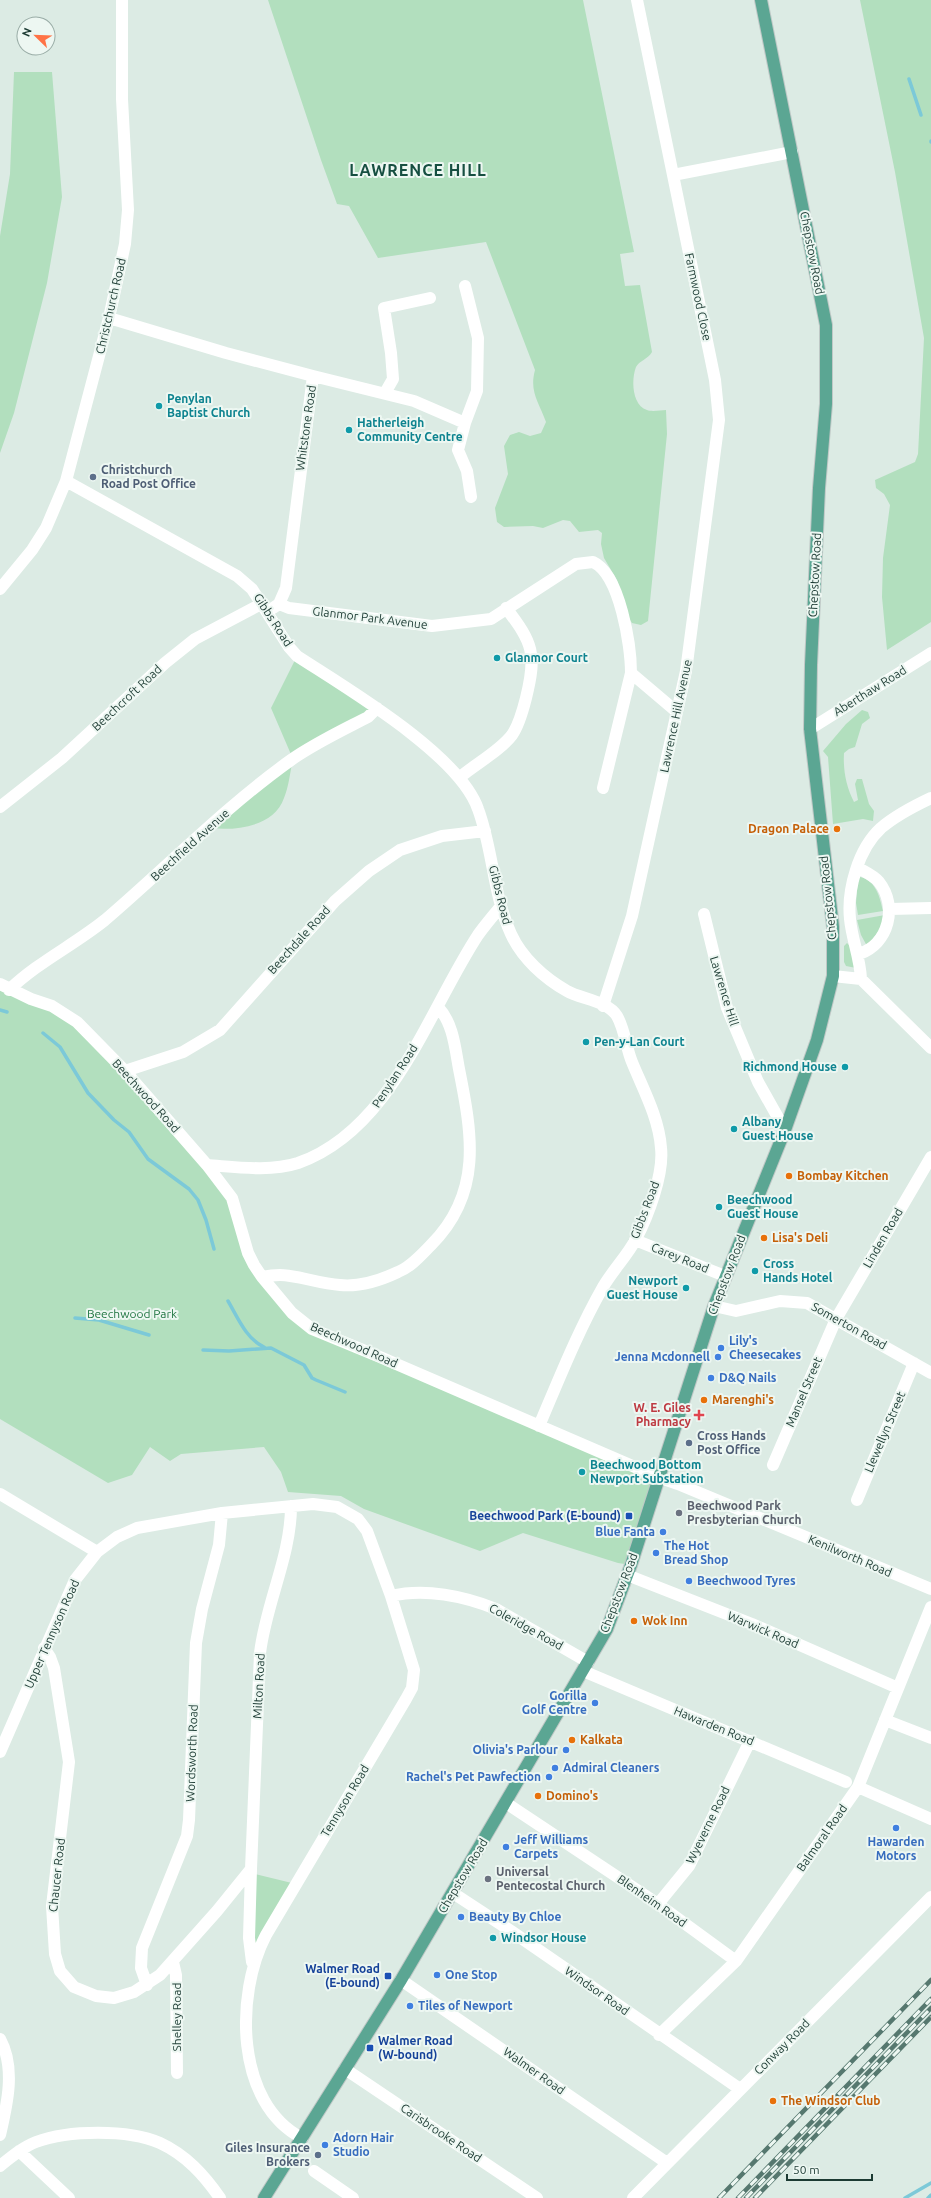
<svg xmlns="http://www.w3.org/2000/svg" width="931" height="2198" font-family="Ubuntu,sans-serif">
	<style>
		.green { fill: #b2dfbe }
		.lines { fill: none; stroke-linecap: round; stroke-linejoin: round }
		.stream { stroke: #7cc9d8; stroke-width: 3.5 }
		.major-casing { stroke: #bfc8c6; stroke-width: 14 }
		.minor { stroke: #fff; stroke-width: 12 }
		.major { stroke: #5ba693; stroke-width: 12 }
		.rail-casing { stroke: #56786f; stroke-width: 4.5 }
		.rail { stroke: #edf7f2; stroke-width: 3; stroke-dasharray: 9; stroke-linecap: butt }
		.culture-dot { fill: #0f9aa8; stroke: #edf7f2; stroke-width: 1.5 }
		.service-dot { fill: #5c6f8a; stroke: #edf7f2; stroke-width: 1.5 }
		.food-dot { fill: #e8710a; stroke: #edf7f2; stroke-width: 1.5 }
		.shop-dot { fill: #3f7fe0; stroke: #edf7f2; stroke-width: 1.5 }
		.health-dot { fill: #e0444e; stroke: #edf7f2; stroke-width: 1.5 }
		.worship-dot { fill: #6b7280; stroke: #edf7f2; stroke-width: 1.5 }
		.transit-dot { fill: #1a4fb4; stroke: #edf7f2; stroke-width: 1.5 }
		.labels { text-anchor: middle; stroke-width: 4; stroke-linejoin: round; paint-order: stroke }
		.street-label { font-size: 12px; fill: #1c3b33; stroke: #edf7f2 }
		.culture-label { font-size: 12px; font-weight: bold; fill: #0d838f; stroke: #edf7f2; text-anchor: start }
		.service-label { font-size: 12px; font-weight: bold; fill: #4e5e75; stroke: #edf7f2; text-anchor: start }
		.food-label { font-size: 12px; font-weight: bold; fill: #c56008; stroke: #edf7f2; text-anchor: start }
		.park-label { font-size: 12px; fill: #227743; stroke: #edf7f2 }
		.shop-label { font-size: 12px; font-weight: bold; fill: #366cbe; stroke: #edf7f2; text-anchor: start }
		.health-label { font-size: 12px; font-weight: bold; fill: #be3a42; stroke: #edf7f2; text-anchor: end }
		.worship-label { font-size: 12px; font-weight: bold; fill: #5b616d; stroke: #edf7f2; text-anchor: start }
		.transit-label { font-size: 12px; font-weight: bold; fill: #164399; stroke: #edf7f2; text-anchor: end }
		.district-label { font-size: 16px; font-weight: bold; letter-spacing: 1px; fill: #164f41; stroke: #edf7f2 }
	</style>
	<rect width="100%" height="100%" fill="#dcebe4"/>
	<path class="green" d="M268,0H583L634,252L620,254L625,286L640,285L652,352C648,359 639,361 636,367C631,380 632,405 647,410C652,412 661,410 666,410L667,434L648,621L641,625L632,623L626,614L617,580L604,558L601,544L602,533L598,530L579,532L570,521L563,520L543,528L533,526L504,527L497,522L495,508L508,474L504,446L510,435L519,432L530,436L541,433L546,422C539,402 529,392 535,370L486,242L378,258L349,206L337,204L321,160Z
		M860,0H931V622L887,650L882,597L883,558L890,505L884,494L876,488L875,480L915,462L918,454L924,338L895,172Z
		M14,72H52L62,197L47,283L14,413L0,453V236L10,174Z
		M297,656L377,708L293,759C290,772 289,786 284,798C274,827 235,831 210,828L293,759L271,708Z
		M862,710L868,712L870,718L862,724L855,747L849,749L844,753C843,770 846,786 854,802L858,800L855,784L857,779H862L869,804L874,811L873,821L863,819L833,824L828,757L823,751L846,724Z
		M860,877C876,880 880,898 883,911L858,915L856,903L858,879Z
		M885,915L882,927L867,946L861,935L857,920Z
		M847,943L853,949L856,968L846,966L844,962V946Z
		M0,984L77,1022L232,1198L248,1253L312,1329L658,1477L631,1565L618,1563L523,1533L480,1551L364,1509L341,1496L288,1492L281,1472L264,1447L181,1454L170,1461L150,1447L132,1475L108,1483L0,1419Z
		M251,1873L296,1884L252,1965Z"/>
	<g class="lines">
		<path class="stream" d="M909,79L921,115
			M931,141V142
			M0,1010L7,1012
			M43,1033L60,1047L88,1093L114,1120L129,1132L148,1159L189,1189L198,1200L206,1220L214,1249
			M228,1301C237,1316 246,1339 264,1347
			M75,1318L99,1320L149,1335
			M203,1350L229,1351L271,1348L304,1365L312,1378L316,1380L345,1392
			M905,2198L931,2183
			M928,2198L931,2195"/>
		<defs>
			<path id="major" d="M264,2198L401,1980L607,1629L631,1565L714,1306L785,1130L817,1040L833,976V927L810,729L811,665L819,488L826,404V325L761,0"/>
		</defs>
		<use href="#major" class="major-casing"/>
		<path class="minor" d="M637,0L673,175
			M465,286L478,338L477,391L465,423L458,450L467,471L471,497
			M109,318L226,353L313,376L286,588L279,604L273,608
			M313,376L414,401L465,423
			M385,393L393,379L391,353L384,308L430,298
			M66,481L237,576L252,589L289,647L297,656C346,688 459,754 478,809C493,849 493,895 511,934C522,958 544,978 567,991C581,999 608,1001 617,1016C625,1030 626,1048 632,1062C643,1089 659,1118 661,1148C664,1174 648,1216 636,1239C627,1256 613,1270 603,1287C578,1331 559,1379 539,1426
			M0,589L32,550L46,528L66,481L109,318L125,244L128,210L122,99V0
			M279,604L289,608L432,626L491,619L576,564L593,562C620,574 631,646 631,673L677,712
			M810,729L931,653
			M459,778C475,764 499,752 512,735C519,725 523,710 526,698C537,654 533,643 506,608
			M603,788L631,673
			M0,807L62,758L165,663L195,639L263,603
			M858,868C865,872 873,875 879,882C898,906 889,944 859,954
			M890,909L931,908
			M704,914L727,1008L758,1082L785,1130
			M833,976L861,979L931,1048
			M861,979C860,957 852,940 850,919C847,890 858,849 881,828C895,816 914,806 931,798
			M0,984L31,999L52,1006L77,1022L125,1071L207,1165L232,1198L248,1253L254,1265L262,1277L292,1313L312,1329L380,1357L658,1477L678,1484L931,1589
			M9,990C38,962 74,945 105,920C167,867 225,807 291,760C315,743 343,730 368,717L377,708
			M603,1006L632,916L686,671L719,420L715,380L673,175L792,152
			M125,1071L183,1052L220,1030L335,901L369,871L400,850L442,836L485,831
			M207,1165C236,1167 270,1172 298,1163C392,1130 428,1011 478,935C485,925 493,916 501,906
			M635,1240L725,1276
			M262,1277C267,1276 274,1275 280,1275C297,1275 320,1284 340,1285C359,1287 381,1280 398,1272C411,1267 422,1254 431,1245C483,1193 472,1134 459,1069C455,1047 453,1023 438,1007
			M714,1306L736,1311L780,1301L807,1303L931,1373
			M773,1465L836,1319L931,1157
			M0,1494L97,1552
			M857,1500L914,1363
			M627,1575L752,1624L898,1688
			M391,1596C425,1588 464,1596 496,1609L588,1662
			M44,1648L50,1657L54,1668L69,1762L52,1906L55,1954L60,1971L74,1987L96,1996L114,1998L134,1992L160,1975L217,1911L251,1869L260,1653C266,1603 291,1556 291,1506
			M583,1671L846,1782
			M885,1720L931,1738
			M0,1752L75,1580L97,1552L117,1537L137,1528L222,1513L313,1504L337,1507L358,1519L367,1531L391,1596L414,1670L412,1688L406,1699L266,1935C235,1994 235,2103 302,2138
			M858,1787L931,1819
			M506,1803L658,1904L736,1961
			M251,1869L249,1938L252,1962
			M453,1893L511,1931L740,2089
			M658,1904L689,1866L750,1741
			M173,1962L176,1975L177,2073
			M401,1980L667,2163
			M147,1985L141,1968L142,1948L187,1836L189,1820L196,1643L202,1609L219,1545L222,1513
			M659,2035L736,1961L858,1787L931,1607
			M0,2039C16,2068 7,2105 0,2135
			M345,2069L537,2198
			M19,2151L69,2198
			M0,2166C11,2157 23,2147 36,2142C68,2130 128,2129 160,2143C186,2155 204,2175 220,2198
			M314,2171L353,2198
			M633,2198L931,1897"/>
		<use href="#major" class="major"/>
		<defs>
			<path id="rail" d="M719,2198L931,1980
				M738,2198L931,1999
				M746,2198L931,2008
				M755,2198L931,2017"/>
		</defs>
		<use href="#rail" class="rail-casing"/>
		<use href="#rail" class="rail"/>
	</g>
	<g class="culture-dot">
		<circle cx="159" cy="406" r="4"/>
		<circle cx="349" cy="430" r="4"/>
		<circle cx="497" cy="658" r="4"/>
		<circle cx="586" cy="1042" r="4"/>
		<circle cx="845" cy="1067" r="4"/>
		<circle cx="734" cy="1129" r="4"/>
		<circle cx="719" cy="1207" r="4"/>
		<circle cx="755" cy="1271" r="4"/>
		<circle cx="686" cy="1288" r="4"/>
		<circle cx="582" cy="1472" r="4"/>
		<circle cx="493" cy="1938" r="4"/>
	</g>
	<g class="service-dot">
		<circle cx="93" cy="477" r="4"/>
		<circle cx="689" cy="1443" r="4"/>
		<circle cx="318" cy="2155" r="4"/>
	</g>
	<g class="food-dot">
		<circle cx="837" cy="829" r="4"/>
		<circle cx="789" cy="1176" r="4"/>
		<circle cx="764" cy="1238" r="4"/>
		<circle cx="704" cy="1400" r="4"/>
		<circle cx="634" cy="1621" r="4"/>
		<circle cx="572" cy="1740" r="4"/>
		<circle cx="538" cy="1796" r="4"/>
		<circle cx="773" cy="2101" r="4"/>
	</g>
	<g class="shop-dot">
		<circle cx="721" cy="1348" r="4"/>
		<circle cx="718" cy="1357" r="4"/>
		<circle cx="711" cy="1378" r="4"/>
		<circle cx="663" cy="1532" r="4"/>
		<circle cx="656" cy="1553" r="4"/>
		<circle cx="689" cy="1581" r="4"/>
		<circle cx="595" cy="1703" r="4"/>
		<circle cx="566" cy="1750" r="4"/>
		<circle cx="555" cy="1768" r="4"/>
		<circle cx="549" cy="1777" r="4"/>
		<circle cx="896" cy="1828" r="4"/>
		<circle cx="506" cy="1847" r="4"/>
		<circle cx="461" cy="1917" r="4"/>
		<circle cx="437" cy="1975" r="4"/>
		<circle cx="410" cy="2006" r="4"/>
		<circle cx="325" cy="2145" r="4"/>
	</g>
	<path class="health-dot" d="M697 1409h4v4h4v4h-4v4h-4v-4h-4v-4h4z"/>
	<g class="worship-dot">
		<circle cx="679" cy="1513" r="4"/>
		<circle cx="488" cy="1879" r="4"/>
	</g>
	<g class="transit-dot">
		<rect x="625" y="1512" width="8" height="8" rx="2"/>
		<rect x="384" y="1972" width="8" height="8" rx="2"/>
		<rect x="366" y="2044" width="8" height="8" rx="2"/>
	</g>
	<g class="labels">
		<g class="street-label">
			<text transform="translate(812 253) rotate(79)" y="4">Chepstow Road</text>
			<text transform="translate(698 297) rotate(78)" y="4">Farmwood Close</text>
			<text transform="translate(111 306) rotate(-77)" y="4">Christchurch Road</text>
			<text transform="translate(306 428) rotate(-82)" y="4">Whitstone Road</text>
			<text transform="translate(815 575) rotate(-87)" y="4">Chepstow Road</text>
			<text transform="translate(370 618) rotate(7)" y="4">Glanmor Park Avenue</text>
			<text transform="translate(273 620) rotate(57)" y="4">Gibbs Road</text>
			<text transform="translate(870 691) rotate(-32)" y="4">Aberthaw Road</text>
			<text transform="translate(127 698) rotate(-43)" y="4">Beechcroft Road</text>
			<text transform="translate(676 716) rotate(-78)" y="4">Lawrence Hill Avenue</text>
			<text transform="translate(190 845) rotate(-42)" y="4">Beechfield Avenue</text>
			<text transform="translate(500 895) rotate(76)" y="4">Gibbs Road</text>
			<text transform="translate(828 898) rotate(-96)" y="4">Chepstow Road</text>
			<text transform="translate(299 940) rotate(-48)" y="4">Beechdale Road</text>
			<text transform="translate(724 991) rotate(73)" y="4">Lawrence Hill</text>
			<text transform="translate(395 1076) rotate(-57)" y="4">Penylan Road</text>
			<text transform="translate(146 1096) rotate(48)" y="4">Beechwood Road</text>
			<text transform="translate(645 1210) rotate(-69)" y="4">Gibbs Road</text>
			<text transform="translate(883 1238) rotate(-60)" y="4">Linden Road</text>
			<text transform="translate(680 1258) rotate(22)" y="4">Carey Road</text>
			<text transform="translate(727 1275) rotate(-69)" y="4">Chepstow Road</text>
			<text transform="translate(849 1326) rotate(29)" y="4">Somerton Road</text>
			<text transform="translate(354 1345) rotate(24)" y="4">Beechwood Road</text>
			<text transform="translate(804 1392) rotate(-67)" y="4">Mansel Street</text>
			<text transform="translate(885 1432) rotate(-67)" y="4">Llewellyn Street</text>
			<text transform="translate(850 1556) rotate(23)" y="4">Kenilworth Road</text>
			<text transform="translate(619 1593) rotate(-69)" y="4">Chepstow Road</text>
			<text transform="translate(526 1627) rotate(29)" y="4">Coleridge Road</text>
			<text transform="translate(763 1630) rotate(23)" y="4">Warwick Road</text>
			<text transform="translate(52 1634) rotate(-66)" y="4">Upper Tennyson Road</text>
			<text transform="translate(259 1686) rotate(-87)" y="4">Milton Road</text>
			<text transform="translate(714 1726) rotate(22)" y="4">Hawarden Road</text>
			<text transform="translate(192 1753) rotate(-88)" y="4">Wordsworth Road</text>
			<text transform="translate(345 1801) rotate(-59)" y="4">Tennyson Road</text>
			<text transform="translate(708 1825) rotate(-64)" y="4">Wyeverne Road</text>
			<text transform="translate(822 1838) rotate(-55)" y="4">Balmoral Road</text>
			<text transform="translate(57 1875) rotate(-84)" y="4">Chaucer Road</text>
			<text transform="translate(463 1876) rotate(-59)" y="4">Chepstow Road</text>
			<text transform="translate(652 1901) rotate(35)" y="4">Blenheim Road</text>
			<text transform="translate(597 1991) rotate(35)" y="4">Windsor Road</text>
			<text transform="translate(177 2017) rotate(-90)" y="4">Shelley Road</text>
			<text transform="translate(782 2047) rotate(-45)" y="4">Conway Road</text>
			<text transform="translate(534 2071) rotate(35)" y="4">Walmer Road</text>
			<text transform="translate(441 2133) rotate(34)" y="4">Carisbrooke Road</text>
		</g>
		<g class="culture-label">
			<text x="167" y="403">Penylan<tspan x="167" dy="14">Baptist Church</tspan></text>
			<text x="357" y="427">Hatherleigh<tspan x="357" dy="14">Community Centre</tspan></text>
			<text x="505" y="662">Glanmor Court</text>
			<text x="594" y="1046">Pen-y-Lan Court</text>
			<text x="837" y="1071" text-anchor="end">Richmond House</text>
			<text x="742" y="1126">Albany<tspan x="742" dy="14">Guest House</tspan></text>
			<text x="727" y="1204">Beechwood<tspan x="727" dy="14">Guest House</tspan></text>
			<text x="763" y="1268">Cross<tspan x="763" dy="14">Hands Hotel</tspan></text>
			<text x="678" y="1285" text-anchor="end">Newport<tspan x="678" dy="14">Guest House</tspan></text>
			<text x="590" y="1469">Beechwood Bottom<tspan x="590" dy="14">Newport Substation</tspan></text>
			<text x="501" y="1942">Windsor House</text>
		</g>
		<g class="service-label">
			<text x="101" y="474">Christchurch<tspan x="101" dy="14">Road Post Office</tspan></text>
			<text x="697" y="1440">Cross Hands<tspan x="697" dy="14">Post Office</tspan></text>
			<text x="310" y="2152" text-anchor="end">Giles Insurance<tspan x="310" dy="14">Brokers</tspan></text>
		</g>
		<g class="food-label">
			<text x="829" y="833" text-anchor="end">Dragon Palace</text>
			<text x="797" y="1180">Bombay Kitchen</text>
			<text x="772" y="1242">Lisa's Deli</text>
			<text x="712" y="1404">Marenghi's</text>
			<text x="642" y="1625">Wok Inn</text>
			<text x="580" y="1744">Kalkata</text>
			<text x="546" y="1800">Domino's</text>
			<text x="781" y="2105">The Windsor Club</text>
		</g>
		<g class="park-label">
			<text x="132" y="1318">Beechwood Park</text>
		</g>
		<g class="shop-label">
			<text x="729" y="1345">Lily's<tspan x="729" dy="14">Cheesecakes</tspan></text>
			<text x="710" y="1361" text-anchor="end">Jenna Mcdonnell</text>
			<text x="719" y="1382">D&amp;Q Nails</text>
			<text x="655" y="1536" text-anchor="end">Blue Fanta</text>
			<text x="664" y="1550">The Hot<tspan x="664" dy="14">Bread Shop</tspan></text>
			<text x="697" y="1585">Beechwood Tyres</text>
			<text x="587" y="1700" text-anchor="end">Gorilla<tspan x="587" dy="14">Golf Centre</tspan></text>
			<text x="558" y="1754" text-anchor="end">Olivia's Parlour</text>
			<text x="563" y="1772">Admiral Cleaners</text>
			<text x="541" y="1781" text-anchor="end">Rachel's Pet Pawfection</text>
			<text x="514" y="1844">Jeff Williams<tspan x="514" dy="14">Carpets</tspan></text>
			<text x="896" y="1846" text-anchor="middle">Hawarden<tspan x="896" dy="14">Motors</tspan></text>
			<text x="469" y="1921">Beauty By Chloe</text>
			<text x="445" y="1979">One Stop</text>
			<text x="418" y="2010">Tiles of Newport</text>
			<text x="333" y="2142">Adorn Hair<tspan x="333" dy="14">Studio</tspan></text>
		</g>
		<g class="health-label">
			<text x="691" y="1412">W. E. Giles<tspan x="691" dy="14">Pharmacy</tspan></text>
		</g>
		<g class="worship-label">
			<text x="687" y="1510">Beechwood Park<tspan x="687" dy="14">Presbyterian Church</tspan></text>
			<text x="496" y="1876">Universal<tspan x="496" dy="14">Pentecostal Church</tspan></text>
		</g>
		<g class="transit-label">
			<text x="621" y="1520">Beechwood Park (E-bound)</text>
			<text x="380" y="1973">Walmer Road<tspan x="380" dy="14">(E-bound)</tspan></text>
			<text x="378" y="2045" text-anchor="start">Walmer Road<tspan x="378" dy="14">(W-bound)</tspan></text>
		</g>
		<g class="district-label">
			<text x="418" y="176">LAWRENCE HILL</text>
		</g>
	</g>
	<g transform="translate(36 36) rotate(293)"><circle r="19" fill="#edf7f2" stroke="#99aca6"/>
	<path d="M0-3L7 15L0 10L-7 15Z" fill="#ff7346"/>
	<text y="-6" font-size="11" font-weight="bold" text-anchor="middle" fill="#1c3b33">N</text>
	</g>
	<path d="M787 2174v6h85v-6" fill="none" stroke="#1c3b33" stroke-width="2"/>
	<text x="793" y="2174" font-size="12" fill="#1c3b33" stroke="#edf7f2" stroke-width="3" paint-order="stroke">50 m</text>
</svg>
